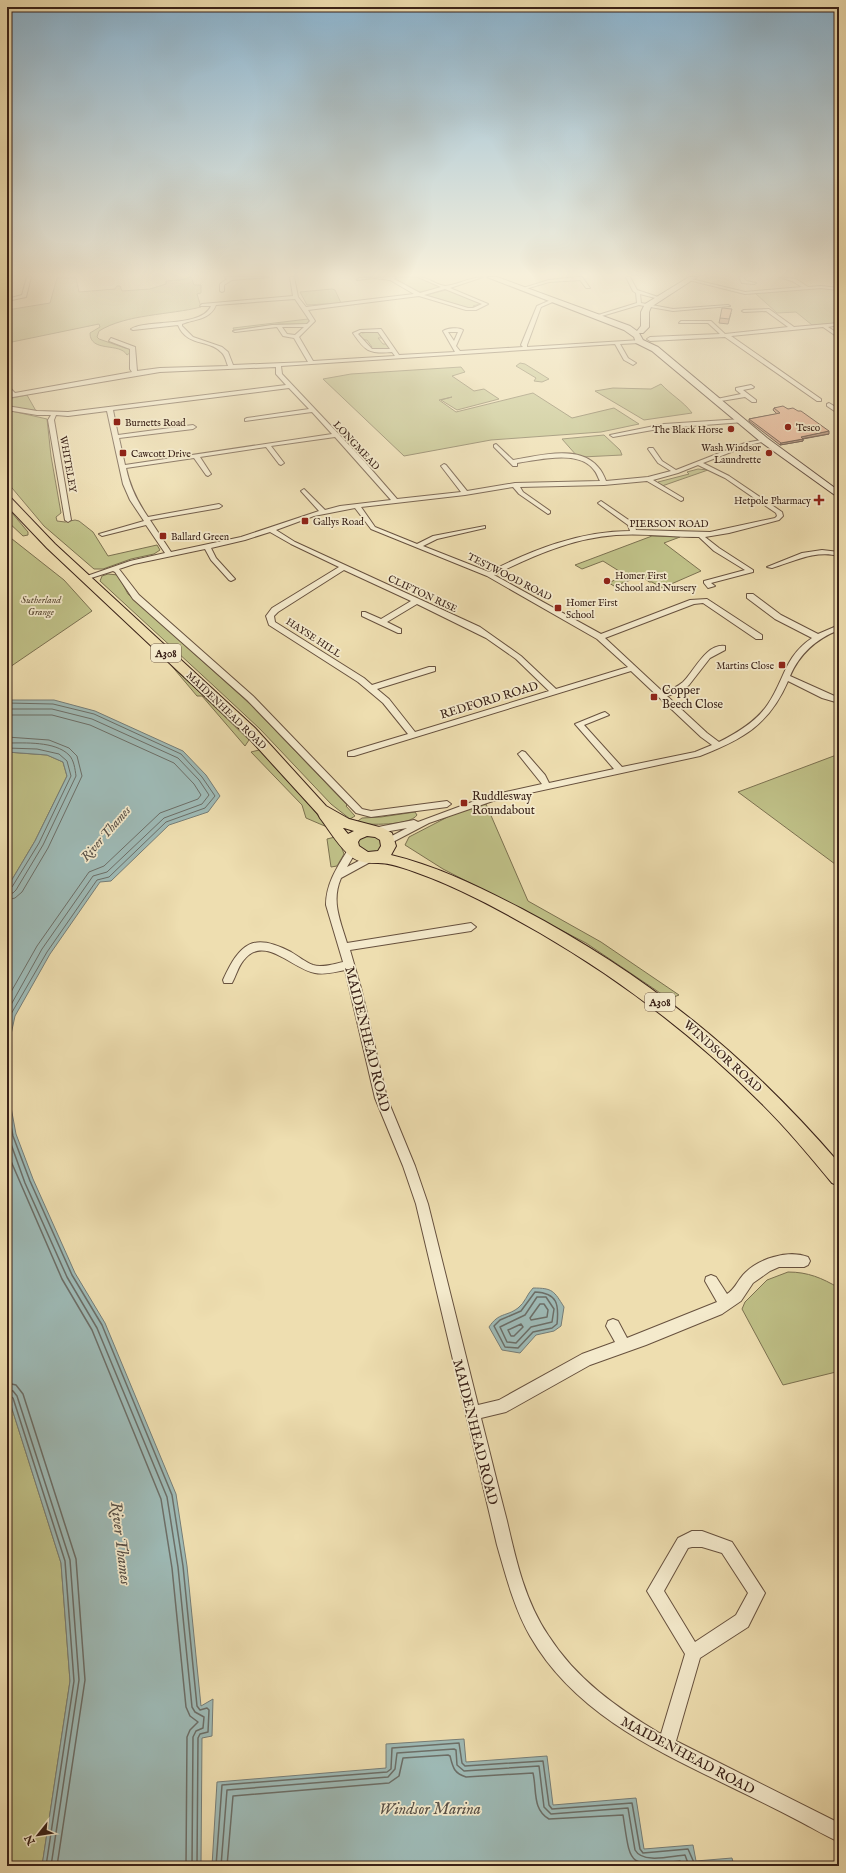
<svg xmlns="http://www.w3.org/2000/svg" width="846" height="1873" font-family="'IM FELL English',serif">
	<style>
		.green { fill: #bfc087; stroke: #7c7150 }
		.water { fill: #9ebab6; stroke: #767d77 }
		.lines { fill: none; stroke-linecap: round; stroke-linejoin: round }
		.shore-far1 { stroke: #6c6e67; stroke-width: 1 }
		.shore { stroke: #6c6e67; stroke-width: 1.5 }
		.street-casing { stroke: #67513e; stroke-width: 2 }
		.secondary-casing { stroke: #3a2218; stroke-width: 2 }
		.primary-casing { stroke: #3a2218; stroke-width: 2 }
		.street { fill: #f4eacc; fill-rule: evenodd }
		.secondary { fill: #f4eacc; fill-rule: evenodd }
		.primary { fill: #eedeb0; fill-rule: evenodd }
		.wall { fill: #c59376; stroke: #3a2218 }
		.shaded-wall { fill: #a07860; stroke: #3a2218 }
		.building { fill: #e5ab89; stroke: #3a2218 }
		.poi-dot { fill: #8f2418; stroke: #f4eacc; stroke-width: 1.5 }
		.labels { text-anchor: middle; stroke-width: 3.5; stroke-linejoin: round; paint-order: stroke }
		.far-poi-label { font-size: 10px; fill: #3a2218; stroke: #f4eacc; text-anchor: start }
		.far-street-label { font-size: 10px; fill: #3a2218; stroke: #f4eacc }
		.far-park-label { font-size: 10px; font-style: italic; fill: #5b4a34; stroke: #f4eacc }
		.shield { fill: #f4eacc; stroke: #725e4e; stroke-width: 1 }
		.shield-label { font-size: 11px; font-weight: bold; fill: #3a2218 }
		.poi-label { font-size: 12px; fill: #3a2218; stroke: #f4eacc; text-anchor: start }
		.street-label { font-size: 12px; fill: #3a2218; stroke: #f4eacc }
		.water-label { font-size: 13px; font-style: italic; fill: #585047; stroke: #f4eacc }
		.near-street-label { font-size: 14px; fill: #3a2218; stroke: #f4eacc }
		.near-water-label { font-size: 16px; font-style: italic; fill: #585047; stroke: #f4eacc }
	</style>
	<rect width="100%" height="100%" fill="#eedeb0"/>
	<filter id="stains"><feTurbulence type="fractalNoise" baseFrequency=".005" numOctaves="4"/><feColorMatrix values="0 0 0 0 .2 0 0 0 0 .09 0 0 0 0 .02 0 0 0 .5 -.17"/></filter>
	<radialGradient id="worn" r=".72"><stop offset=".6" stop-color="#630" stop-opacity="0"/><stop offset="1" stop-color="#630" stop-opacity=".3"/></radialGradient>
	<path class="green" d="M191,277L194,285H201V293L197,294L201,307C170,315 126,314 99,331L97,337L99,339L125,348L131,349V352L127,355C120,342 90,353 90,333L100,327L99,324L7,343V310L50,303L57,278H76L79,292L115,289L117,286H120L122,291L150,289L166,284V281L180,280Z
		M399,277H417L442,288L419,292L395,279Z
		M823,288L839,291V323L812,325L796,312L777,313L755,293Z
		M332,289L335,290L341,303L307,305L300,292Z
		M446,290H449L483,303L473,306L475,307L468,308L426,295Z
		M308,319L310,322L304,325L279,324L234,330L233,328Z
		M361,331L362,333L377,331L382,338H378L383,344H386L390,349L375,351L369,348L372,347L367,340H363L358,333Z
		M520,363L525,364L549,379L542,382L534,381L536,378L516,366Z
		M461,367L465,372L452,376L474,391L484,389L499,399L457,410L441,400L452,397L439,400L456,412L533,393L572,418L614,408L639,424L601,432L491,440L404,456L323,379L351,374Z
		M661,384C671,395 683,401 692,413L644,420L595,391L613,388L651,389Z
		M27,395L36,411L7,406V399Z
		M7,410L47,419L51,456L61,513L56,517L57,521L65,522L75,520L79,521L93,532L108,556L157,545L160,550L154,554L131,559L103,569H94L44,526L7,482Z
		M604,435L620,450L622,455L582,457L577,456L562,439Z
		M698,469L708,470L662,486L658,482L689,474L687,472Z
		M7,507L28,532V535L23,536L7,521Z
		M7,535L64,580L92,611L7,669Z
		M652,536L680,537L664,543L701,571L662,588L652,582H649L642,576L614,586L609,583L622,576L617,573L619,571L603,561L582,569L575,565Z
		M108,574L118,575L128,594L250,704L347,805L346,806L355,816L350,819L331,804L260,729L215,687L100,581L102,576Z
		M170,664L249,740L245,746L202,696H197Z
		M259,750L313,809L327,827L306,818L302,805L251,752Z
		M7,752L47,755L63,762L67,776L35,841L7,888Z
		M839,754V867L738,792Z
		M486,804L528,901L601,942L679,995L669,999L586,943L443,869L405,845L409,837L461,810Z
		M415,812L417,815C410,826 368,825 355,823L362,818L381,817Z
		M372,834L384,842L378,852L363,853L356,843L357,840Z
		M335,837L341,846L344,854L337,866L331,867L327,839Z
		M788,1272C808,1272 822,1278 839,1288V1370L836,1372L783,1385L742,1309L745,1302L767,1280Z
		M7,1393L61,1563L70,1681L42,1866H7Z"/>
	<path class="water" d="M7,700H54L95,711L183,751L206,775L220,796L208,812L169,825L111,881L100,882L50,954L15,1016L7,1053V888L35,841L67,776L63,762L47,755L7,752Z
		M7,1086L16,1134L33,1179L75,1273L105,1323L176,1494L187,1566L201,1706L213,1699L212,1736L202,1738L201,1866H42L70,1681L61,1563L7,1393Z
		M533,1288C553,1288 554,1291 564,1307L561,1326L554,1331L536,1335L520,1353L502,1350L489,1327C499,1312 506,1317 518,1308C525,1303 527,1294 533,1288Z
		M464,1739L466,1762L547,1756L553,1805L636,1798L644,1849L693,1845L696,1861L732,1858L734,1866H212L217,1782L386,1768V1744Z"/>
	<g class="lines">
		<path class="shore-far1" d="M7,703L53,704L94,714L181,754L202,777L215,796L205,808L166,822L109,877L97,880L47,952L11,1014L7,1033
			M7,709H52L92,719L178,758L199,780L209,795L202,804L164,818L107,872L93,876L42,949L7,1012
			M7,715H52L90,725L174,763L194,784L201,795L198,799L160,813L104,866L89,872L37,946L7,999
			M7,737L49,740L69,748L77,756L82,776L48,848L22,892L15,898L7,900
			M7,743C25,743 55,741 69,755C74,760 75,769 76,776L43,845L16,890L13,893L7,894
			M7,748L37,749L59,754L67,761L71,776L39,843L12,887L7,889"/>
		<path class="shore" d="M7,1107L13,1136L30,1181L72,1275L102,1325L172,1495L183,1566L197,1706L200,1710L207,1708L209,1710L208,1732L200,1734L198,1738L197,1866
			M7,1133L25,1183L67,1277L97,1328L167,1497L178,1567L192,1707L195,1712L204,1717L203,1728L196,1731L193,1737L192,1866
			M7,1152L62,1279L92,1330L161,1499L172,1568L186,1707L190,1716L198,1722L190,1730L187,1737L186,1866
			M535,1292C558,1293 559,1305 557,1324L552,1328L533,1332L518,1348L505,1347L494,1326L500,1320L521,1311Z
			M537,1297H546L554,1309L552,1322L531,1327L516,1343L507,1342L500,1327L525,1315Z
			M540,1304H544L548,1310L547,1317L531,1320L530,1318Z
			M521,1324L523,1327L514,1336H511L508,1330Z
			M7,1383L16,1385L23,1394L76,1559L85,1680L57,1866
			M7,1389L13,1391L17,1396L70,1560L79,1680L51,1866
			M7,1394L13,1398L65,1561L74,1681L46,1866
			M216,1866L222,1785L387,1772L391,1769L392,1748L459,1743L462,1763L465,1766L543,1761L549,1805L552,1809L632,1803L640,1849L643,1853L688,1849L695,1865L727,1863L730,1866
			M221,1866L227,1790L388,1777L395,1769L397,1753L454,1749L456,1750L457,1765L464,1771L539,1766L544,1807L551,1814L628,1808L635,1850C643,1864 671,1856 685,1855L689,1866
			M227,1866L233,1796L389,1783L399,1776L403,1758L448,1755L450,1756C453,1768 454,1773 466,1777L533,1773C537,1790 532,1809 549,1819L623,1815C631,1867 627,1866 680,1861L682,1866"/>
		<defs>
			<path id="street" d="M27,277H31L26,297L7,301V299L22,295Z
				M225,277H269L232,280L224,285V291L222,292L220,291V284L227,279Z
				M290,277H294L298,297L306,307L414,294L390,280L374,278L357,280L359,278L396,277L394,279L420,293L441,287L418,277C428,277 436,285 445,286C454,286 471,277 483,277L450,288L488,304L476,310H466L419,296L308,310L315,321L299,337L313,361L395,356L392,352C369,354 365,351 353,333L360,330L381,329L399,355L455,352L443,331C447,328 459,327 463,330L456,346L460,351L523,347L521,345L537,306L553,299L555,301L541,307L527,345V347L641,340L639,343L620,344L628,358L636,363L633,365L624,360L615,344L281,366L282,374L364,461L397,499L461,492L441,466L444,464L446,465L467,491L515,483L600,481C598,478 597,473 594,470C579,449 538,460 517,463V466H513L494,447V445L496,444L513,460C538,456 579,444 598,467C602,471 604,476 606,481L648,477L671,471L658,463L648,449L649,448H653L662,461L676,470L745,443L766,439V441L749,445L703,463L729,476L782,512L783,516L779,520L729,533L705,537L719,548L753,570V572L711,583L715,586L708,588L704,583V581L745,570L714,551L699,537C671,537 644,533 616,535C573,538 532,556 494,575L601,634L690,600L707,599L762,635V639H756L703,603L694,604L605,638L663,692C670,690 677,687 683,682C694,672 706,643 725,646V650L710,658L689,685L680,692L667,696L707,733L719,742C737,733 757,721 768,704C785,679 784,657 812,638L775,619L747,598V594H753L781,615L818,634L839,625V630C816,639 800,653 790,676L839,698V703L822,698L788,681C769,725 743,739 700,756L493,801L429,823L389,844L386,843L384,841L386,839L407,828L373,834L370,833L368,831L370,829L373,828L414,820L418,822L488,796L542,784L518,754L522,751L525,752L545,775L549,783L614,769L575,724L602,713L605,712L609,715L584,725L622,767L695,752L712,745L701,737L631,671L354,756H348V752L408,734L383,703L358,682L269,625L266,616L272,608L339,567L291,544L270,532L245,540L211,548L216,558L235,579L231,581L229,580L211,560L205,549L134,564L119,569L139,595L253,696L362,809L371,811L447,801L451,804L447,807L371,817L356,813L247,700L133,599L115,572L113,571L88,579H84V577L130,561L165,553L146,525L102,536L99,534L144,521L130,500L123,484L107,411L68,416L56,415L54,420L71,520L68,522L65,520L48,420L51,415H37L7,410V406L37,411L68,412L286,385L276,374V367L160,372L7,398V394H10L7,390V385L15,393L132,372L130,369V349L109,341L111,338L135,347L137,371L160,368L228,366C226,361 225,355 221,352C209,339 187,347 178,325L133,330L131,329C147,319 202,328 211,306H200L202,304L293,296ZM445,289L482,304L473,308H468L424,295ZM295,299L310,321L307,324L272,325L233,331L235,332L277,327L283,336L294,338L308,362L233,365L228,352L222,347L193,337L182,326V324C195,319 210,320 216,305ZM282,327H304L295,335L287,334ZM361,332H378L390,349H372L358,334ZM448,332H458L454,341ZM289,388L309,409L247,418L245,419V421L312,412L332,434L125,465L119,438L193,429L196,427L193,425L118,435L113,410ZM335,437L391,500L340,506L325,510L304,489L301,491L319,511L241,537L171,552L150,520L219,508L222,506L219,504L148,517C137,501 130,487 126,468L194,458L206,475L208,476L211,474L200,457L266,447L279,464L281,465L284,463L271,446ZM698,465L725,478L776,513L777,516L775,518L710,532L636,530L633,523L601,501L598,503L599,504L628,525L630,531C580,531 532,550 489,572L423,546L437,539L485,528V526L433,536L417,544L375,527L361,507L465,495L513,487L519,494L548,514L550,513V511L523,492L520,487L604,485L647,481L681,501L683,500V498L653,480L678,473ZM355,508L371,529L487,576L597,639L628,667L556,689L521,656L480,627L295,542L276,530L314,516ZM344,570L411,601L381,619L365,612H362V616L398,633H401V629L387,622L417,604L486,638L516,659L549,691L415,732L389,699L377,689L435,671V667H429L372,685L364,678L275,622L274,616L278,612Z
				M577,277H582L590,288H586L580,280L549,282L522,290L520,289L549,280Z
				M626,277H630L637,290L661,298L659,299L640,294L641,303L673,309L728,305L730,306L673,311L639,305L595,318V316L637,303L636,293L633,291Z
				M739,277H743L746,281L756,283L754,284L742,283Z
				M779,277L796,279L808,287L821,286L839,288V290L821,288L745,294L689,280L691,279L745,292L802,287L792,281Z
				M769,309L794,327L839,323V325L828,327L839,334V338L823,327L731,336L821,399V401H817L725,337L650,341L647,339L650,337L720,334L708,323H679L681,321H711L725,334L788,327L766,311L744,312L742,311L744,310Z
				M751,385L754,387L753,388L743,390L756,400V402H752L745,397L715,402L712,400L741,394L736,390V388Z
				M829,403L839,409V414L827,406V404Z
				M742,419L745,421L744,422L664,428L613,437L610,435L664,424Z
				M822,550L839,552V556C815,550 795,561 772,568L767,567L802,553Z
				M352,847L357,850L347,867L368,856H374L376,858L374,860L341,878C331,901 340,920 347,943L471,923L476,927L471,931L350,950L361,988L387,1098L415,1166L428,1204L478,1405L499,1400L582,1354L615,1342L606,1326L608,1321L613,1319L618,1321L627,1338L717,1302L705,1281L706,1277L711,1275L716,1277L727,1294C734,1290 737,1282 743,1275C757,1259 788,1249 808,1257L810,1261L808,1265L804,1267H779L770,1271L753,1283L741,1301L722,1314L646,1345L590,1365L506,1412L481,1418C490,1453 498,1487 507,1521C516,1560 525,1601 548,1635C576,1679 617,1708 661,1734L685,1654L647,1591L678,1538L692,1531H702L732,1542L765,1593L748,1627L700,1658L676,1741L839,1823V1842C826,1836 814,1829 801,1822C778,1810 754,1798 731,1787C655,1750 574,1713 530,1636C514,1608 506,1576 497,1545L416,1204L403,1166L375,1098L345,970C335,972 325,975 315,973C292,969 264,933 243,961C238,967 236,976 232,983H224L223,980C240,943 253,932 291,952C298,956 305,962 313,965C322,968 334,964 343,962L326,905C326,883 338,866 349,848ZM692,1547H702L722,1553L748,1593L736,1615L695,1642L664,1591L688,1548Z"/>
			<path id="secondary" d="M487,277H497L630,326L637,331L641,326V312L645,304L689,277H697L651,307L649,312V327L643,333H639L643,340L658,347L767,438L839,491V498L761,442L652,351L636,343L634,337L624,330Z"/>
			<path id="primary" d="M7,497L11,498L55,544L255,728L326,806L349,819L383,828L392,833L396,846L391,855C437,866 480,887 522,909C647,975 747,1056 839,1163V1186L832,1183C808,1154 784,1125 757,1099C692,1034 619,979 540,933C500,910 458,887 415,872C404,868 390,863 378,863C369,863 361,863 353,858C340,849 330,831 320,818L318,814L245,734L47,548L7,506ZM343,828H344L354,831L348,834ZM367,836L375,837L380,840L381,846L378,851L368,852L359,846L358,842L360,839Z"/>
		</defs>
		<use href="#street" class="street-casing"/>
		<use href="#secondary" class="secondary-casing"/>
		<use href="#primary" class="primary-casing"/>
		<use href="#street" class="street"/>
		<use href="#secondary" class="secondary"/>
		<use href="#primary" class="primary"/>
	</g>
	<path class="wall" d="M731,313L728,324L719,323L720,318Z
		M774,408L788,409L829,434L803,439V441L780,445L749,421V419L777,414L773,410Z"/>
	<path class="shaded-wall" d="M829,431V434L800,439L801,437Z
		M803,439V441L780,445L781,443Z"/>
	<path class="building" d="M722,308L732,309L729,319L720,318Z
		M783,406L788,409L793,408L798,411H801L829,431L801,437L803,439L781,443L749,419L780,413L774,408Z"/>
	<linearGradient id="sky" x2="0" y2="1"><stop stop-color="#8ab6d4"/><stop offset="0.51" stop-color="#f7f0db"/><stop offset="1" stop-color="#f7f0db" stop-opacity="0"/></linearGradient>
	<rect width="846" height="539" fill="url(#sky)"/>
	<g class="poi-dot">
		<rect x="113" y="418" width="8" height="8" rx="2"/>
		<circle cx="788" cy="427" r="4"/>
		<circle cx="731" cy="429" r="4"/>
		<rect x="119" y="449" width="8" height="8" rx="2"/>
		<circle cx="769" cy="453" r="4"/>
		<path d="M817 494h4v4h4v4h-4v4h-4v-4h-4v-4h4z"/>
		<rect x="301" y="517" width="8" height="8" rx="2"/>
		<rect x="159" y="532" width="8" height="8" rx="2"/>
		<circle cx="607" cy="581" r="4"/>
		<rect x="554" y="604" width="8" height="8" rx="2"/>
		<rect x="778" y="661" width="8" height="8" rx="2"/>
		<rect x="650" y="693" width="8" height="8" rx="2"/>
		<rect x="460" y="799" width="8" height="8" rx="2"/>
	</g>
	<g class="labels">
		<g class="far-poi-label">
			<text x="125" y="426">Burnetts Road</text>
			<text x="796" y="431">Tesco</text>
			<text x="723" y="433" text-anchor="end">The Black Horse</text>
			<text x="761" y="451" text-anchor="end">Wash Windsor<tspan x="761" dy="12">Laundrette</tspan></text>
			<text x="131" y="457">Cawcott Drive</text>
			<text x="811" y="504" text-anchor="end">Hetpole Pharmacy</text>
			<text x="313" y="525">Gallys Road</text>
			<text x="171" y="540">Ballard Green</text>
			<text x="615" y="579">Homer First<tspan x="615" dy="12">School and Nursery</tspan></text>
			<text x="566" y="606">Homer First<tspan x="566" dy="12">School</tspan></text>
			<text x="774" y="669" text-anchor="end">Martins Close</text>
		</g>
		<g class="far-street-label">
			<text transform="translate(357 445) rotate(47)" y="4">LONGMEAD</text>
			<text transform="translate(69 464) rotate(80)" y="4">WHITELEY</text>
			<text x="669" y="527">PIERSON ROAD</text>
			<text transform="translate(510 576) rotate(27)" y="4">TESTWOOD ROAD</text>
			<text transform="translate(423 593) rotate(25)" y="4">CLIFTON RISE</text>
			<text transform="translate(314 637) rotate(33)" y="4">HAYSE HILL</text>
			<text transform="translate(227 710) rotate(44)" y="4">MAIDENHEAD ROAD</text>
		</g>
		<g class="far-park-label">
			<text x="41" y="603">Sutherland<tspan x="41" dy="12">Grange</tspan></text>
		</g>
		<g class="shield">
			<rect x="151" y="644" width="30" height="18" rx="3"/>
			<rect x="645" y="993" width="30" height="18" rx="3"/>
		</g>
		<g class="shield-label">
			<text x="166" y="657">A308</text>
			<text x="660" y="1006">A308</text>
		</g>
		<g class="poi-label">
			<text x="662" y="694">Copper<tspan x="662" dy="14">Beech Close</tspan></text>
			<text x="472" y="800">Ruddlesway<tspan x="472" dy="14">Roundabout</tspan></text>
		</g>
		<g class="street-label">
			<text transform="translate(489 700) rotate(-17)" y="4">REDFORD ROAD</text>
			<text transform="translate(723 1056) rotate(42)" y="4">WINDSOR ROAD</text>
		</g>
		<g class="water-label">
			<text transform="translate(105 833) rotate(-49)" y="5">River Thames</text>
		</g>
		<g class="near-street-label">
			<text transform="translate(368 1039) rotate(76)" y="5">MAIDENHEAD ROAD</text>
			<text transform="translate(476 1432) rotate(76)" y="5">MAIDENHEAD ROAD</text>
			<text transform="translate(688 1755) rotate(28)" y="5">MAIDENHEAD ROAD</text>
		</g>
		<g class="near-water-label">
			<text transform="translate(122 1543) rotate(83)" y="6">River Thames</text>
			<text x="430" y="1814">Windsor Marina</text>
		</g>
	</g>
	<rect width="846" height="1873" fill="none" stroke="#eedeb0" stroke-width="24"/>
	<rect x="8" y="8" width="830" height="1857" fill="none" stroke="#3a2218" stroke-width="2"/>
	<rect x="12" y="12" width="822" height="1849" fill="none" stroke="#3a2218"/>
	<g transform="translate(38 1835) rotate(240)" stroke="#f4eacc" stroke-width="3" paint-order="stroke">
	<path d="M0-3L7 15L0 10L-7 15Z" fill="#3a2218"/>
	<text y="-6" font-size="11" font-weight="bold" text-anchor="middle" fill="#3a2218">N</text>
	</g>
	<rect width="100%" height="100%" filter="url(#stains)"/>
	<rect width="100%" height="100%" fill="url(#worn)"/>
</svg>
